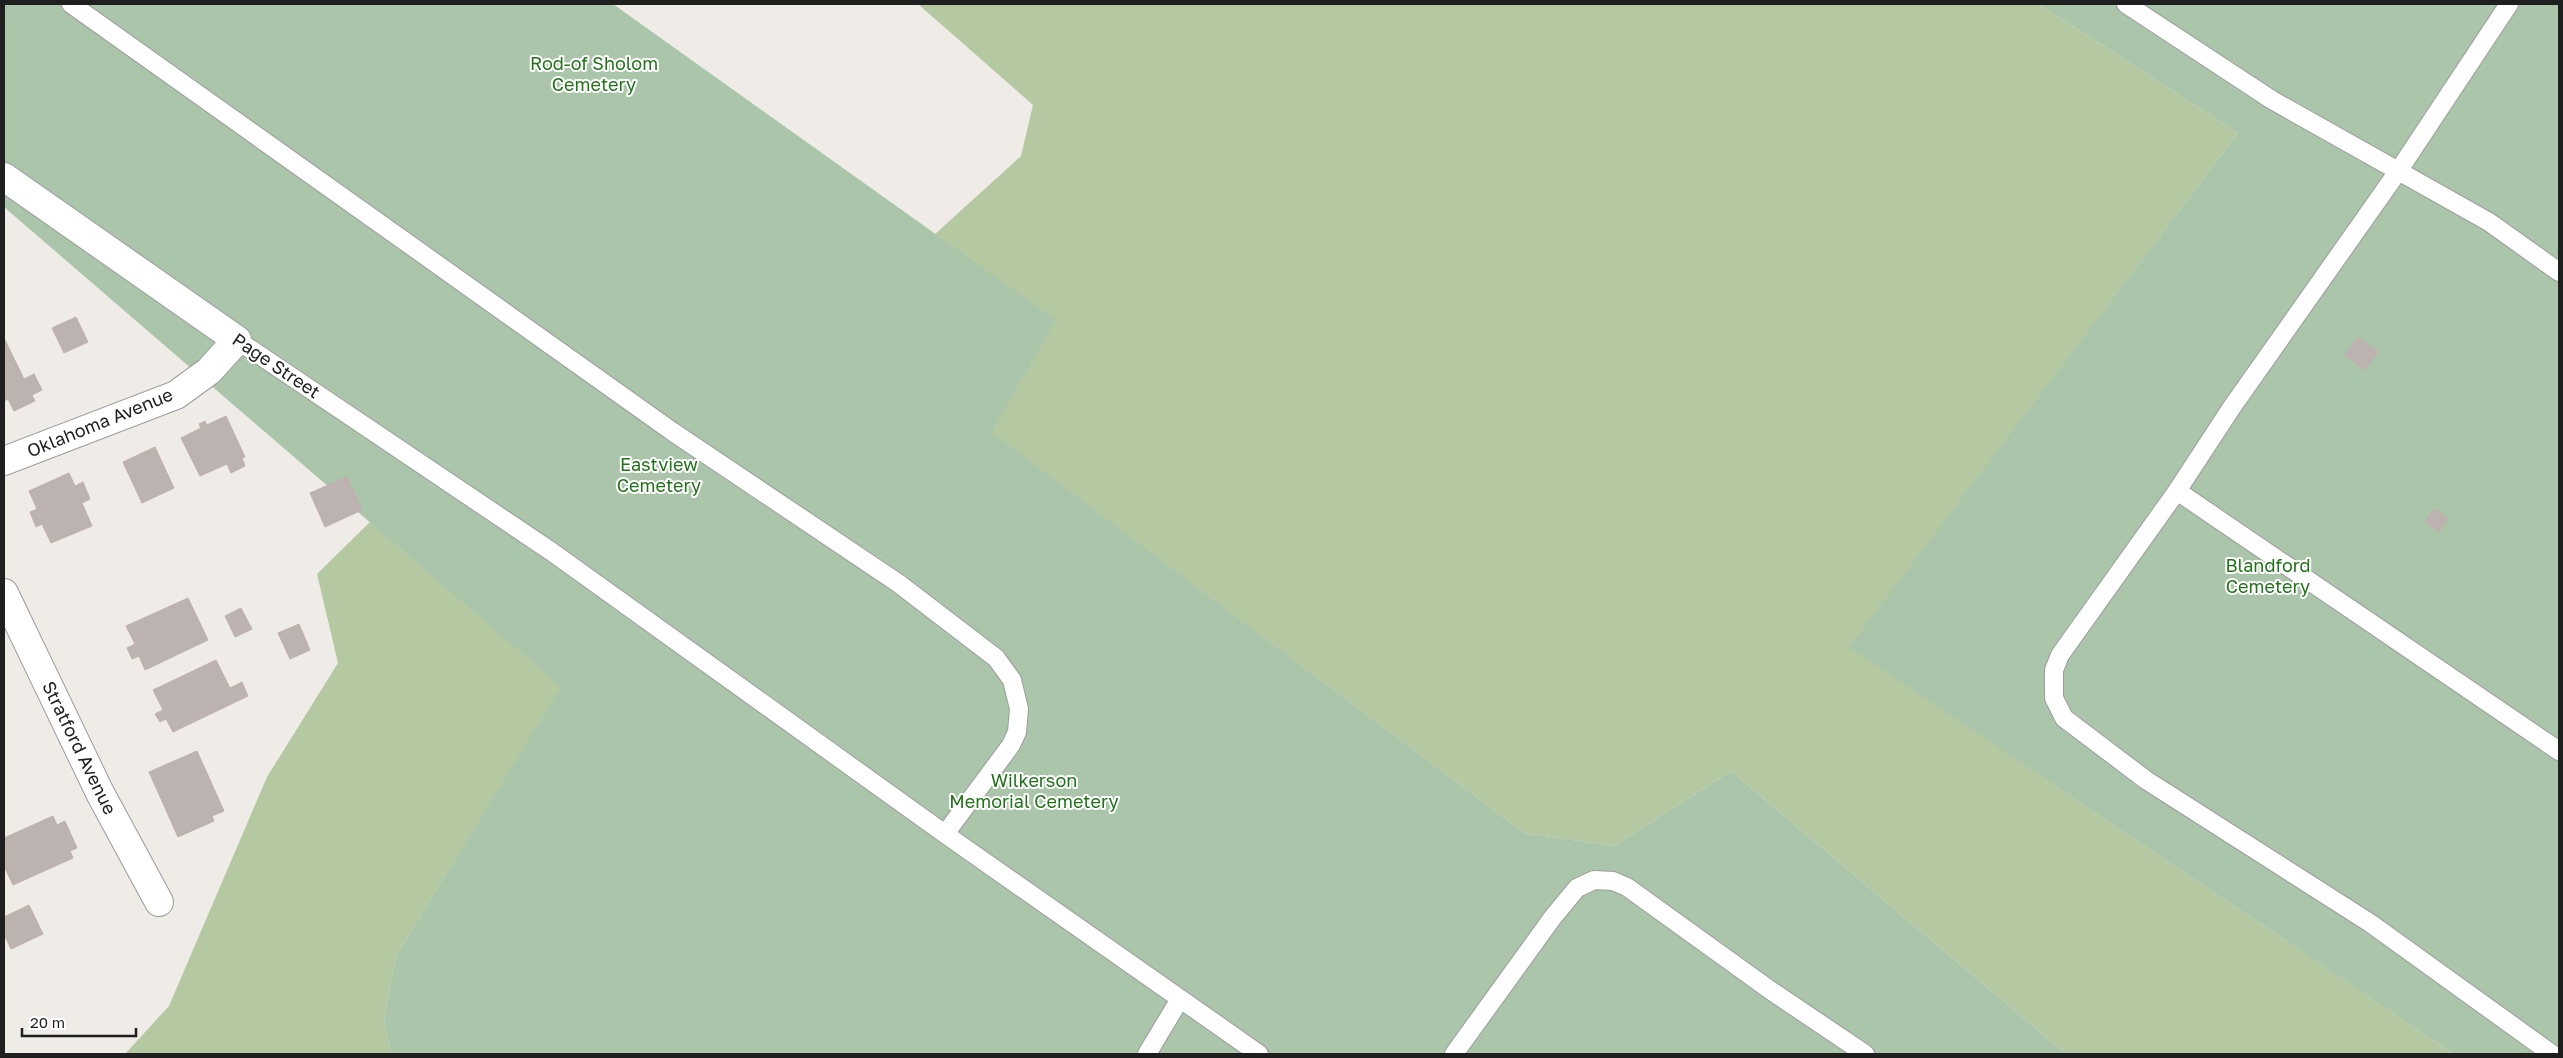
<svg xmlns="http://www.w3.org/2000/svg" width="2563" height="1058" font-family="'Golos Text',sans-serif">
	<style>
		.forest { fill: #b4c9a1 }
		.cemetery { fill: #abc5ab }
		.building { fill: #bcb3b0; stroke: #bfb0ab }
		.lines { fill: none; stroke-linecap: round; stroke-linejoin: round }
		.service-casing { stroke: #9c9c9c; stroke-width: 20 }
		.minor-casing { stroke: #9c9c9c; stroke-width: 30 }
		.service { stroke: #fff; stroke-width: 18 }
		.minor { stroke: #fff; stroke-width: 28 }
		.labels { text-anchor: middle; stroke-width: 4; stroke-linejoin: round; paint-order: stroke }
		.park-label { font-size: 18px; fill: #217219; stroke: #fff }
		.street-label { font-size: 18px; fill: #1f1f1f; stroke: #fff }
	</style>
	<rect width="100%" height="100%" fill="#efebe7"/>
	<path class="forest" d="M918,4H2039L2238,133L1850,647L2454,1054H2066L1731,771L1614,846L1524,833L990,432L836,324L1021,156L1033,105Z
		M370,522L562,687L396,956L384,1020L391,1054H125L169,1006L267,777L338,663L317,574Z"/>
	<path class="cemetery" d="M4,4H613L1056,320L991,432L1524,833L1614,846L1731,771L2066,1054H391L384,1020L396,956L561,687L4,207Z
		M2039,4H2559V1054H2454L1849,647L2238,133Z"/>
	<path class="building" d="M76,317L88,342L64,353L52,328Z
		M2358,337L2378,352L2364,370L2345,355Z
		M5,340L24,379L34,374L42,390L32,395L35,401L14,411L8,399L4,401Z
		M226,416L245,457L242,458L245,466L231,473L227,464L200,476L181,438L201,428L199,424L205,421L207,425Z
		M155,447L174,488L142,503L123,462Z
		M69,473L75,486L83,482L90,499L82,503L92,526L51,543L42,524L36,527L30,512L37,509L29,491Z
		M347,477L362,510L325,527L310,493Z
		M2434,509L2448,518L2439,532L2425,522Z
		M188,598L208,640L145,670L139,656L132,659L127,648L135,644L126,626Z
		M241,608L252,629L235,637L225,616Z
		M299,624L310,650L290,659L278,633Z
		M216,660L230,688L242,682L248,696L173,732L166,719L160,722L155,714L163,710L153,690Z
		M197,751L224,811L212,816L214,821L178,837L149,772Z
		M53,816L57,825L65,821L77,848L70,851L73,858L13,885L4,866V838Z
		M29,905L43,934L11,949L4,934V917Z"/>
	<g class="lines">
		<defs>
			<path id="service" d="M71,4L673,432L898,583L996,658L1012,680L1019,709L1017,732L1011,745L945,834
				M2126,4L2272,100L2489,222L2559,272
				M2509,4L2399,170L2232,407L2177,491L2060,655L2054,670V698L2064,718L2146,780L2370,923L2552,1054
				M237,340L552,552L945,834L1259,1054
				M2177,491L2559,751
				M1147,1054L1180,999
				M1454,1054L1553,917L1577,888L1594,880L1613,881L1627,887L1770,990L1865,1054"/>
			<path id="minor" d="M4,177L237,340L209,371L176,395L4,461
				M4,593L100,793L159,902"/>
		</defs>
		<use href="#service" class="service-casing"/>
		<use href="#minor" class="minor-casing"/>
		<use href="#service" class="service"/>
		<use href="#minor" class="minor"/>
	</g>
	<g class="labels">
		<g class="park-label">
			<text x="594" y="70">Rod-of Sholom<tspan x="594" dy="21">Cemetery</tspan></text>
			<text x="659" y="471">Eastview<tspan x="659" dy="21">Cemetery</tspan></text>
			<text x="2268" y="572">Blandford<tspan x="2268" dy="21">Cemetery</tspan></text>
			<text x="1034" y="787">Wilkerson<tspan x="1034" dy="21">Memorial Cemetery</tspan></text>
		</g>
		<g class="street-label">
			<text transform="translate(276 366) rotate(34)" y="6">Page Street</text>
			<text transform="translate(100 423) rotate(-22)" y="6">Oklahoma Avenue</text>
			<text transform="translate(79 748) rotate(64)" y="6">Stratford Avenue</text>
		</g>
	</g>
	<rect width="2563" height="1058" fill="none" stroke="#1f1f1f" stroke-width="10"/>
	<path d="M22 1028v8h114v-8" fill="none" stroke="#1f1f1f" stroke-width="2.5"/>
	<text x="30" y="1028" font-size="15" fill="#1f1f1f" stroke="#ffffff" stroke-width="4" paint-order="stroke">20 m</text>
</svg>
